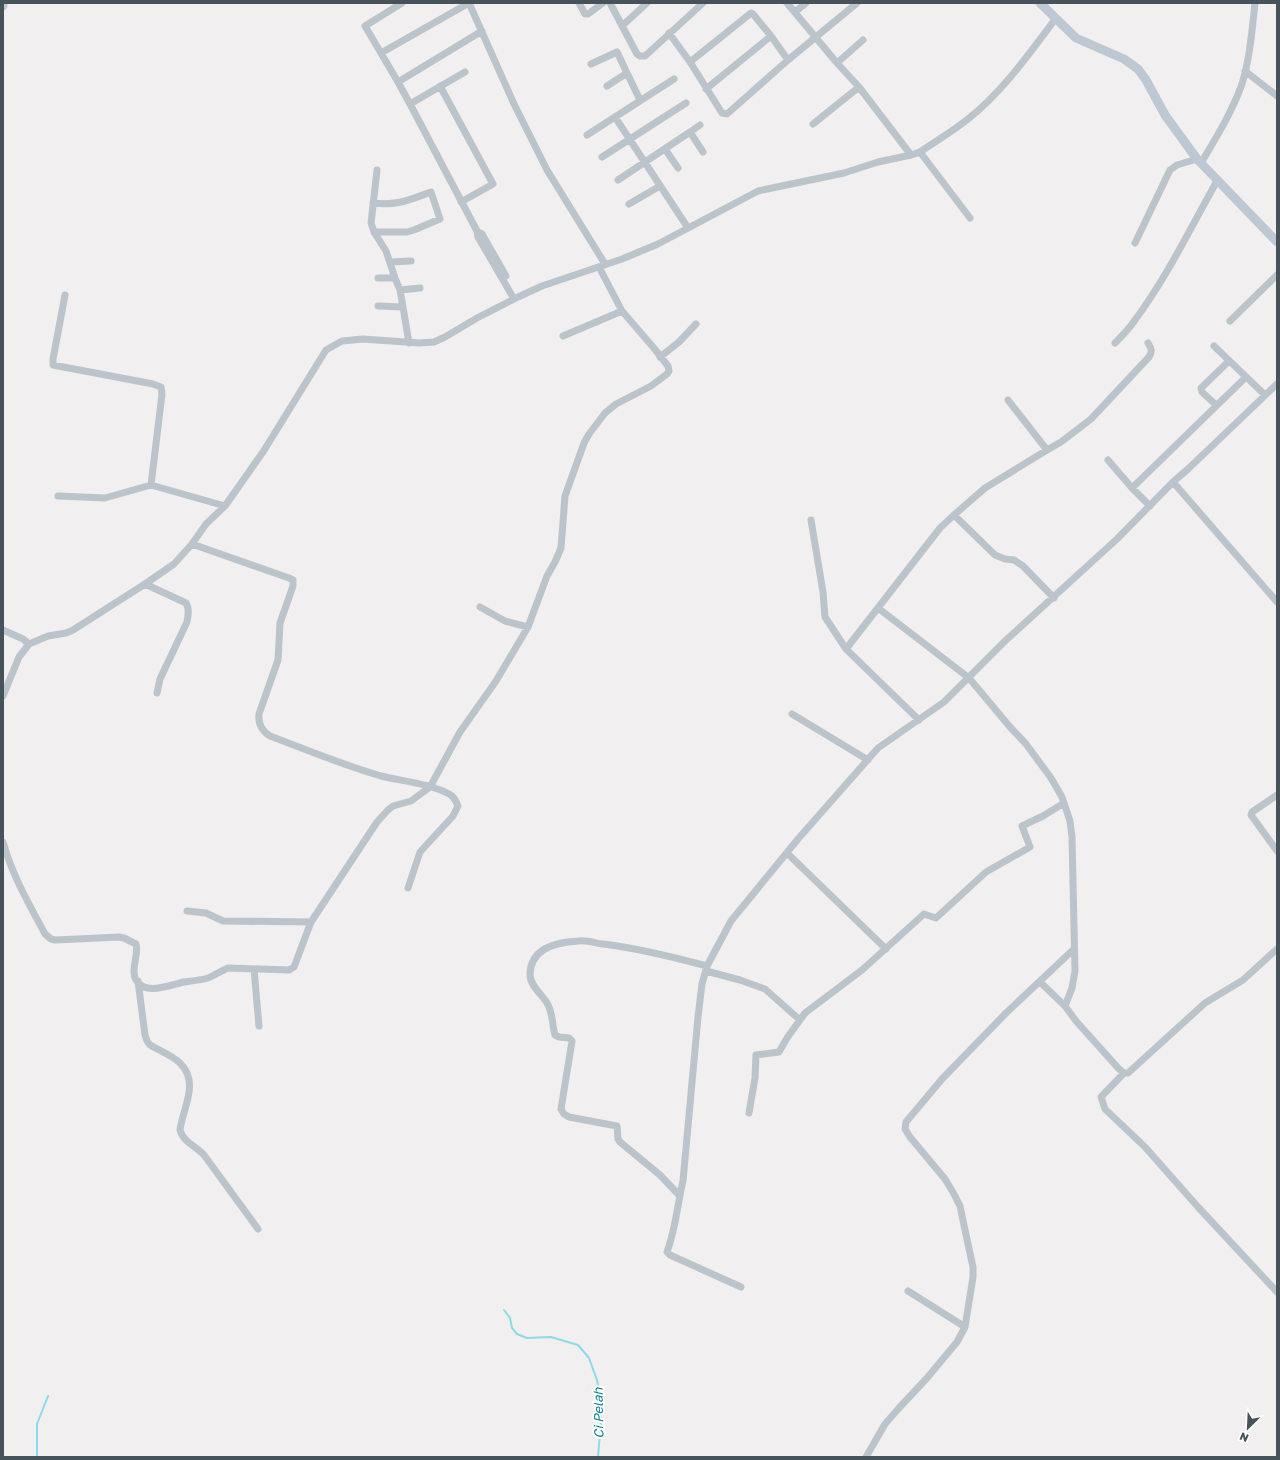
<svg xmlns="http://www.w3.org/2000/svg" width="1280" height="1460" font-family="'Golos Text',sans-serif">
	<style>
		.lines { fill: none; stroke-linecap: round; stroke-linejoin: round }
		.stream { stroke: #8ddbe8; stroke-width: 2 }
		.street { stroke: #bbc4cb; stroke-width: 7 }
		.secondary { stroke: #bdc8d2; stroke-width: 9 }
		.labels { text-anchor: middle; stroke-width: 4; stroke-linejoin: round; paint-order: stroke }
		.water-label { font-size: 13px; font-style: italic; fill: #128295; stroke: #fff }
	</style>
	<rect width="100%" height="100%" fill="#f1efef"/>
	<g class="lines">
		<path class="stream" d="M504,1310L510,1318L512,1328L517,1334L527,1338L551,1337L578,1345L589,1358L597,1380L601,1400V1421L598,1457
			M37,1457V1424L48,1396"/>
		<path class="street" d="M402,3L365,26L398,82L482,31
			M469,3L514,104L547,170L605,264
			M579,3L585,14H588L603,3
			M610,3L637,54L640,56H645L703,3
			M787,3L837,63L859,87L911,155
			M795,12L806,3
			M622,26L647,3
			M669,33L690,62L722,113L727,114L788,60L857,3
			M381,53L469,3
			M690,62L751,13L753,14L771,36
			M837,63L863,40
			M591,64L617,52L627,73
			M1245,71L1277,96
			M398,82L410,104L465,72
			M440,86L493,184L461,202
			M607,86L627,73L640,100
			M706,89L771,36L788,60
			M410,104L477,231L478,237L514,299
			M615,117L674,79
			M813,124L859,87
			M690,132L700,125
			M587,135L615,117L688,228
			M665,149L678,168
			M920,152L970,218
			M602,157L686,103
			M1201,163C1216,138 1232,112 1242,84C1250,58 1252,30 1255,3
			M377,170L371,223L374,232L386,251L395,278
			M618,180L690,132L703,152
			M373,203C397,206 409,200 431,192L440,219L414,230L407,232H374
			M629,204L660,186
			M477,231L482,234L506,276
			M1135,243L1170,170L1177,165L1197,159
			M391,262L411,261
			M378,278H395L400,290L403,307
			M400,290L420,288
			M65,295L53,359V365L153,384L161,387L162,394L151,485
			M378,306L403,307L409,343
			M1230,321L1277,275
			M563,336L622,311
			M1115,343C1122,336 1129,329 1135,320C1167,277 1191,227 1217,181
			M1214,346L1265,395
			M660,357L679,342L696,324
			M1008,400L1047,450
			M1216,405L1202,392L1201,388L1229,361
			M1108,460L1132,488
			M1173,482L1277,602
			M58,496L105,498L151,485L225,506
			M1150,506L1132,488L1246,377
			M954,515L995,555L1005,559L1014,560L1023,566L1054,598
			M811,520L823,592L825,617L846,649L919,720
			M192,544L289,578L293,580V586L280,623L278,660L259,714C258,724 262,731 270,736C307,750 343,765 381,776C402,781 430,784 449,794C454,796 456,801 458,806L453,816L420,852L408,888
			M145,584L186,603C190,609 188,615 187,622L160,679L157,693
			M480,607L505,621L528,627
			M878,608L969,678L1010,727L1026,744L1051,778L1062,797L1070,821L1072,837L1075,971L1072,988L1065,1006L1076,1021L1119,1069L1124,1073H1128L1205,1003L1243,980L1277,949
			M3,630L23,639L29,644
			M846,649L940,528L954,515L985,488L1047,450L1061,442L1091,419L1149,357C1153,351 1151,348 1148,343
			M3,696L19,657L29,644L48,636L66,633L73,630L145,584L174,564L192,544L206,524L225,506L263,452L326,350L342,341L363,339L419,343L434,342L445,337L477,318L518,297L542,286L622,259L658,244L758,191L844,173L878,162L911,155L920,152C936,141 953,131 968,119C1003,91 1029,54 1056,18
			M792,714L868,760
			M1277,795L1252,812L1251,815L1277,851
			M3,842C12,875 29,904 45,934L51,939L55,940L119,937L124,938L136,944C139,955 131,967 135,978C144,997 170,985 184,982C192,981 201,980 208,978C215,975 221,971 228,968L289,970L294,967L311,922L377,822L388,810L393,806L411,801L430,787L460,732L496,681L528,627L547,576L555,562L561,548L565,496L584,443L589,434L605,413L616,404L651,386L667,374L669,371L668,366L653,347L622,311L599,267
			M787,853L886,949
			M187,911L206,913L223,921L311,922
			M254,969L259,1026
			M706,971L740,980L765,989L800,1020
			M138,981L145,1035L147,1041L150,1045C160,1051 172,1055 180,1063C200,1083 183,1107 180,1130C183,1142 196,1146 204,1155L258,1229
			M1040,982L1065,1006
			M1124,1073L1101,1097L1105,1109L1145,1147L1198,1207L1277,1292
			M749,1113L755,1078L756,1055L779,1052L787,1038L805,1013L862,970L924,914L936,918L986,872L1030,847L1022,826L1043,816L1064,803
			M679,1195L660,1175L620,1142L618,1139L617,1126L569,1117L564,1114L561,1109L572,1041L569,1038L559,1037L555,1035C552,1025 553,1012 547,1003C542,995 530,985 530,975C530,948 557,942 579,941C587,940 595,943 603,944C638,948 673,957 707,966
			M741,1287L670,1255L667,1252C676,1228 677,1206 683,1181L698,1017L702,984L707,966L731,921L798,839L878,748L944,702L1005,641L1117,539L1173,482L1188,469L1277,384
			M908,1291L965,1327
			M866,1457L885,1424L899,1408L927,1378L957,1342L965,1327L973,1277V1267L965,1230L960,1206L954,1194L945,1179L910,1137L905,1129L906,1122L942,1079L1006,1013L1074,949"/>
		<path class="secondary" d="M1040,3L1076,38L1124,59L1138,69L1146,80L1165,115L1197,159L1277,242
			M3,6V3"/>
	</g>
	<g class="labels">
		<g class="water-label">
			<text transform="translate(598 1413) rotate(-91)" y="5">Ci Pelah</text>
		</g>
	</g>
	<rect width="1280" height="1460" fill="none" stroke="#47535b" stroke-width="8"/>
	<g transform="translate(1248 1428) rotate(204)" stroke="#ffffff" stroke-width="3" paint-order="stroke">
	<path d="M0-3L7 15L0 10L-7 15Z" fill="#47535b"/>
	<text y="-6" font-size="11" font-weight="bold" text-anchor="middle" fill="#47535b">N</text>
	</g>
</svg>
